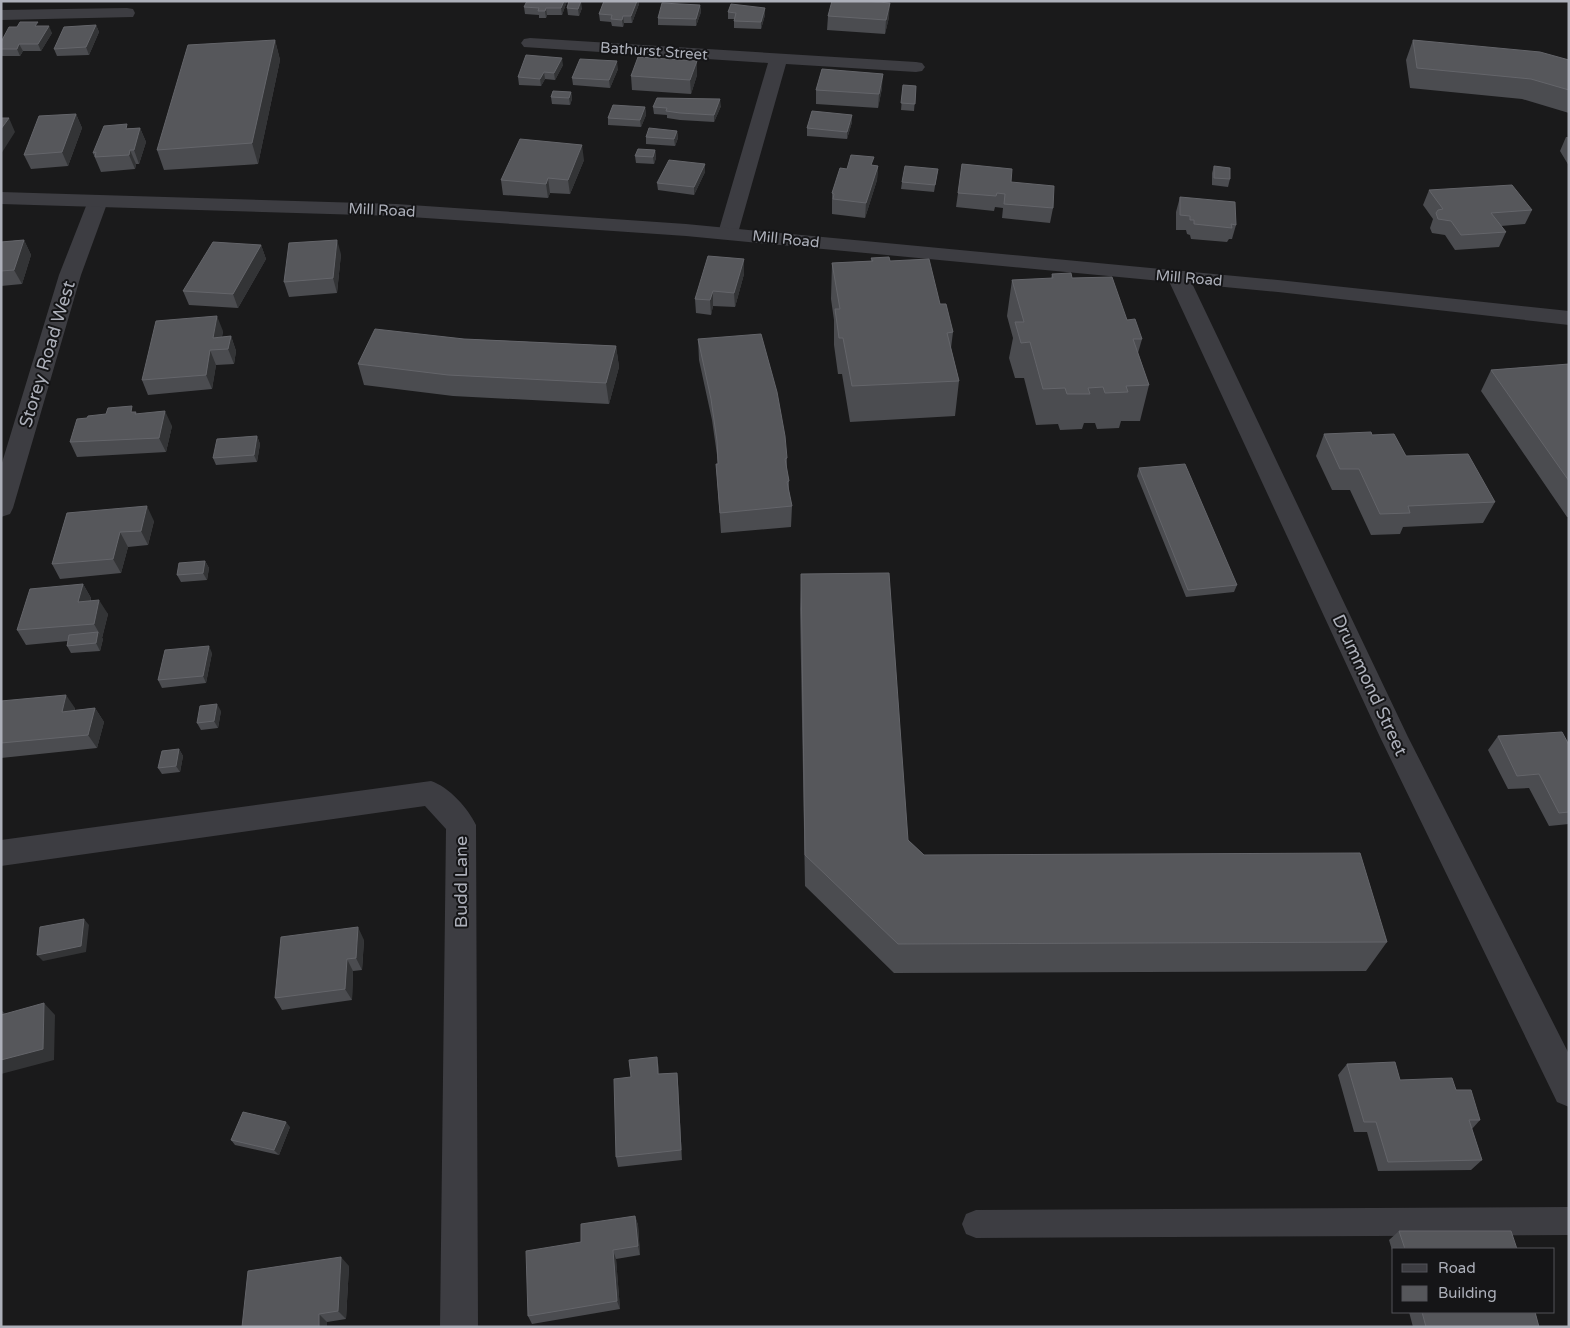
<svg xmlns="http://www.w3.org/2000/svg" width="1570" height="1328" font-family="'Varela Round',sans-serif">
	<style>
		.lines { fill: none; stroke-linecap: round; stroke-linejoin: round }
		.service { fill: #3d3d42; fill-rule: evenodd }
		.minor { fill: #3d3d42; fill-rule: evenodd }
		.tertiary { fill: #3d3d42; fill-rule: evenodd }
		.wall { fill: #4b4c50 }
		.shaded-wall { fill: #333436 }
		.building { fill: #56575b; stroke: #64656a }
		.labels { text-anchor: middle; stroke-width: 4; stroke-linejoin: round; paint-order: stroke }
		.far-street-label { font-size: 15px; fill: #adb0ba; stroke: #151517 }
		.street-label { font-size: 18px; fill: #adb0ba; stroke: #151517 }
	</style>
	<rect width="100%" height="100%" fill="#1a1a1b"/>
	<g class="lines">
		<path class="service" d="M1569,1207V1235L976,1238L966,1234L962,1224L966,1214L976,1210Z"/>
		<path class="minor" d="M127,8L133,9L135,13L133,17L1,20V10Z
			M530,38L916,62L922,63L925,67L922,71L916,72L786,64L738,233L735,237L728,239L721,237L718,233L768,63L524,47L521,43L524,39Z
			M98,195L105,197L108,201L81,275L13,508L10,514L1,517V466L59,275L88,201L91,197Z
			M1178,271L1186,272L1189,277L1408,737L1569,1054V1107L1557,1102L1380,737L1167,277L1170,272Z
			M431,781C449,787 468,808 476,825L478,1327H440L446,829L425,806L1,866V840Z"/>
		<path class="tertiary" d="M1,192L396,204L686,224L1278,280L1569,311V325L1278,292L686,236L396,216L1,204Z"/>
	</g>
	<path class="wall" d="M527,1H567L562,15H547L546,18H539V15L525,14L524,7Z
		M604,1H638L639,4L632,23H624L623,27L612,26L611,22L600,21L599,14Z
		M700,5L701,12L696,26L658,25V18Z
		M567,8H582L579,16L568,15Z
		M728,12L765,15L761,29L734,28V19H728Z
		M828,16L889,17L885,34L827,30Z
		M96,25L99,32L89,55L57,56L54,49Z
		M40,26L52,33L41,51H23L20,56H1V42Z
		M275,40L280,60L258,164L164,170L157,150Z
		M1413,40L1569,60V113L1522,99L1410,88L1406,60Z
		M563,65L555,80L545,79L541,86L519,85L518,77Z
		M618,69L610,88L573,85L572,78Z
		M697,75L691,94L632,90L631,76Z
		M903,85L916,86L914,111L901,110Z
		M882,88L878,108L816,104V90Z
		M571,92L572,99L570,105L552,104L551,97Z
		M721,106L714,122L680,120L667,118V115L654,114L653,107Z
		M645,107L646,115L641,127L608,125V118Z
		M76,114L82,128L68,166L31,169L24,155Z
		M852,122L847,139L807,136V128Z
		M128,128H140L146,142L139,164H136L135,169L101,172L93,153Z
		M677,131L678,138L675,146L646,144V137Z
		M1566,137H1569V166L1560,151Z
		M655,150L656,158L654,164L636,163L635,156Z
		M584,160L570,194L550,193L548,198L503,195L501,180Z
		M705,164V172L694,195L658,190L657,183Z
		M873,165L878,166L877,180L865,218L832,214V193L847,169Z
		M1214,166L1230,179L1228,187L1212,185V173Z
		M938,169L934,192L901,189L902,182Z
		M1011,182L1053,208L1050,223L1002,218L1003,208L995,207L994,211L956,207L958,193Z
		M1429,190L1532,210L1525,224L1501,226L1506,232L1499,247L1455,250L1445,235L1432,233L1430,228L1433,219L1423,205Z
		M1180,197L1236,225L1232,239H1229L1227,242L1191,239L1190,235L1187,234L1186,230H1176V212Z
		M24,240L31,255L22,284L1,286V242Z
		M261,245L266,259L238,308L189,305L183,291Z
		M341,254L337,293L289,297L284,282Z
		M871,258L890,261L940,304L953,332L951,348L959,381L955,416L850,422L842,374H838L834,345V320L831,299L832,263L871,261Z
		M744,259V274L735,307L713,306L711,315L696,313L695,299Z
		M1052,274L1072,278L1127,320L1142,339L1138,353L1149,385L1140,421H1121L1119,428L1097,429L1095,423H1084L1082,429L1060,430L1058,424L1036,425L1024,378H1015L1009,358L1013,338L1007,316L1012,280L1051,279Z
		M223,331L222,337L231,336L236,351L234,364L216,365L212,389L148,395L142,380Z
		M464,339L616,346L619,367L609,404L453,396L364,385L358,364Z
		M698,339L787,458V473L789,481V492L792,506L791,527L721,533L716,464H718V462L712,420L699,360Z
		M1569,364V517H1567L1481,391L1491,370Z
		M134,412L137,414L172,426L166,452L77,457L70,442L87,418Z
		M1324,434L1372,435L1406,456L1495,502L1483,523L1403,527L1400,534L1371,535L1350,490H1332L1316,456Z
		M257,436L260,444L257,462L216,465L213,458Z
		M1139,468L1237,585L1234,592L1186,597L1137,476Z
		M67,513L154,521L148,545L128,547L121,573L60,579L52,564Z
		M205,561L209,568L207,580L181,582L177,575Z
		M801,574L908,840L924,855L1387,942L1366,971L894,973L805,886L800,609Z
		M83,584L91,598V601L108,614L102,638L103,639L100,651L71,653L67,646L68,641L26,645L17,630Z
		M212,653L206,683L162,688L158,680Z
		M1,701L75,708V710L95,708L104,722L97,748L1,758Z
		M221,711L218,728L201,730L197,723Z
		M1498,736L1569,745V824L1549,826L1529,788L1508,789L1488,750Z
		M179,749L183,756L180,772L162,774L158,768Z
		M364,940L362,970L353,971L352,1000L282,1010L275,998Z
		M1347,1064L1400,1080L1456,1090L1480,1120L1472,1129L1482,1160L1471,1170L1378,1171L1367,1132H1354L1338,1075Z
		M659,1068V1074L677,1073L678,1084L682,1160L618,1167L616,1157L631,1077Z
		M290,1127L279,1155L235,1145L231,1140Z
		M635,1216L638,1225L640,1255L616,1259L620,1309L532,1324L528,1316L581,1242Z
		M1399,1231L1517,1249H1394V1257L1389,1240Z
		M349,1266L346,1319L327,1322V1327H242Z
		M1409,1312H1535L1539,1327H1413Z"/>
	<path class="shaded-wall" d="M564,1H567L562,15L561,8Z
		M581,1L582,8L579,16L578,9Z
		M637,1H638L639,4L632,23L631,16Z
		M890,3L889,17L885,34L886,20Z
		M700,5L701,12L696,26V19Z
		M546,8L547,15L546,18L545,11Z
		M765,8V15L761,29V22Z
		M623,16L624,23L623,27L622,20Z
		M96,25L99,32L89,55L86,47Z
		M49,26L52,33L41,51L38,44Z
		M275,40L280,60L258,164L252,143Z
		M19,44L23,51L20,56L17,49Z
		M562,58L563,65L555,80L554,73Z
		M617,61L618,69L610,88L609,80Z
		M697,61V75L691,94L690,80Z
		M544,72L545,79L541,86L540,79Z
		M883,74L882,88L878,108L879,94Z
		M571,92L572,99L570,105L569,98Z
		M720,99L721,106L714,122V115Z
		M645,107L646,115L641,127L640,120Z
		M76,114L82,128L68,166L62,152Z
		M852,115V122L847,139V132Z
		M9,118L15,132L1,154V129Z
		M140,128L146,142L139,164L134,150Z
		M677,131L678,138L675,146L674,139Z
		M582,145L584,160L570,194L568,180Z
		M130,150L136,164L135,169L129,155Z
		M655,150L656,158L654,164L653,157Z
		M705,164V172L694,195V187Z
		M878,166L877,180L865,218L866,203Z
		M548,178L550,193L548,198L546,184Z
		M24,240L31,255L22,284L14,270Z
		M337,240L341,254L337,293L333,278Z
		M261,245L266,259L238,308L233,294Z
		M744,259V274L735,307L734,293Z
		M713,291V306L711,315L710,300Z
		M217,316L223,331L219,350L213,338Z
		M231,336L236,351L234,364L228,349Z
		M616,346L619,367L609,404L606,383Z
		M210,350L216,365L212,389L206,375Z
		M165,411L172,426L166,452L159,438Z
		M257,436L260,444L257,462L254,455Z
		M147,506L154,521L148,545L141,531Z
		M120,532L128,547L121,573L113,559Z
		M205,561L209,568L207,580L203,573Z
		M83,584L91,598L87,616L78,602Z
		M99,600L108,614L102,638L94,624Z
		M98,632L103,639L100,651L96,643Z
		M209,646L212,653L206,683L203,676Z
		M66,695L75,708L71,725L62,712Z
		M217,704L221,711L218,728L214,721Z
		M95,708L104,722L97,748L88,735Z
		M179,749L183,756L180,772L176,766Z
		M84,919L89,925L86,952L43,961L37,955Z
		M358,927L364,940L362,970L356,958Z
		M347,959L353,971L352,1000L345,989Z
		M44,1003L55,1015L54,1060L1,1074V1060Z
		M1,1010L8,1016L1,1023Z
		M657,1057L659,1068L660,1085L658,1074Z
		M677,1073L678,1084L682,1160L681,1150Z
		M286,1122L290,1127L279,1155L274,1150Z
		M635,1216L638,1225L640,1255L638,1246Z
		M613,1250L616,1259L620,1309L617,1301Z
		M341,1257L349,1266L346,1319L338,1311Z
		M319,1314L327,1322V1327H319Z"/>
	<path class="building" d="M527,1H564L561,8H546L545,11H538L539,8L524,7Z
		M569,1H581L578,9L567,8Z
		M604,1H637L631,16H623L622,20L611,19L612,15L599,14Z
		M832,1H865L890,3L886,20L828,16Z
		M662,3L700,5L696,19L658,18Z
		M731,4L765,8L761,22L734,21L736,13L728,12Z
		M20,22H38L35,26H49L38,44H19L17,49H1V42L9,27H17Z
		M96,25L86,47L54,49L64,27Z
		M275,40L252,143L157,150L188,45Z
		M1413,40L1540,52L1569,60V90L1531,79L1417,68Z
		M526,55L562,58L554,73L544,72L540,79L518,77Z
		M638,57L697,61L690,80L631,76Z
		M580,59L617,61L609,80L572,78Z
		M822,69L883,74L879,94L816,90Z
		M903,85L916,86L915,104L901,103Z
		M553,91L571,92L569,98L551,97Z
		M657,98L720,99L714,115L680,113L666,111L667,108L653,107Z
		M613,105L645,107L640,120L608,118Z
		M812,111L852,115L847,132L807,128Z
		M76,114L62,152L24,155L39,116Z
		M1,118H9L1,129Z
		M127,124L126,129L140,128L134,150H130L129,155L95,157L96,152L93,153L104,126Z
		M649,128L677,131L674,139L646,137Z
		M520,139L582,145L568,180L548,178L546,184L501,180Z
		M638,149L655,150L653,157L635,156Z
		M851,155L874,157L871,165L878,166L866,203L833,199L834,194L832,193L840,168L847,169Z
		M669,160L705,164L694,187L657,183Z
		M962,164L1012,169L1011,182L1054,186L1053,208L1004,204L1005,194L997,193L996,196L958,193Z
		M905,166L938,169L935,185L902,182Z
		M1214,166L1230,168V179L1214,178Z
		M1512,185L1532,210L1491,213L1506,232L1461,235L1451,221L1438,219L1436,213L1438,210L1443,209L1429,190Z
		M1180,197L1235,202L1236,225L1231,224L1232,228L1194,224V220H1190V216L1180,215Z
		M24,240L14,270L1,271V242Z
		M337,240L333,278L284,282L289,243Z
		M213,242L261,245L233,294L183,291Z
		M708,256L744,259L734,293L713,291L710,300L695,299Z
		M889,257L890,261L929,259L940,304H946L953,332L947,333L959,381L852,386L843,338H839L835,309H840L832,263L873,261L871,258Z
		M1071,273L1072,278L1112,277L1127,320L1135,319L1142,339H1133L1149,385L1126,386L1128,392L1105,393L1103,387L1088,388L1090,394H1067L1065,388L1043,389L1030,342L1021,343L1015,322H1024L1012,280L1053,278L1052,274Z
		M217,316L213,338L231,336L228,349L210,350L206,375L142,380L156,321Z
		M375,329L464,339L616,346L606,383L448,375L358,364Z
		M761,334L777,392L785,436L787,458L785,459L789,481L787,482L792,506L720,513L716,464H718L717,441L711,399L698,339Z
		M1569,364V481L1491,370Z
		M132,406L131,412H136L135,414L165,411L159,438L70,442L77,419L87,418L88,416L106,414L108,408Z
		M1371,432L1372,435L1394,434L1406,456L1468,454L1495,502L1408,506L1410,513L1380,514L1359,469H1340L1324,434Z
		M257,436L254,455L213,458L217,439Z
		M1185,464L1237,585L1188,590L1139,468Z
		M147,506L141,531L120,532L113,559L52,564L67,513Z
		M205,561L203,573L177,575L179,563Z
		M889,573L908,840L924,855L1360,853L1387,942L898,944L805,855L801,574Z
		M83,584L78,602L99,600L94,624L17,630L30,589Z
		M98,632L96,643L67,646L69,635Z
		M209,646L203,676L158,680L165,650Z
		M66,695L62,712L95,708L88,735L1,743V701Z
		M217,704L214,721L197,723L200,706Z
		M1562,732L1569,745V812L1559,813L1539,774L1517,776L1498,736Z
		M179,749L176,766L158,768L162,751Z
		M84,919L81,946L37,955L40,927Z
		M358,927L356,958L347,959L345,989L275,998L281,937Z
		M44,1003L43,1049L1,1060V1015Z
		M657,1057L658,1074L677,1073L681,1150L616,1157L614,1079L631,1077L629,1060Z
		M1395,1062L1400,1080L1452,1078L1456,1090H1471L1480,1120H1469L1482,1160L1388,1162L1376,1122H1364L1347,1064Z
		M243,1112L286,1122L274,1150L231,1140Z
		M635,1216L638,1246L613,1250L617,1301L528,1316L526,1251L581,1242V1224Z
		M1399,1231H1511L1517,1249H1405Z
		M341,1257L338,1311L319,1314V1327H242L248,1271Z
		M1422,1312H1535L1539,1327H1426Z"/>
	<g class="labels">
		<g class="far-street-label">
			<text transform="translate(654 51) rotate(4)" y="5">Bathurst Street</text>
			<text transform="translate(382 210) rotate(3)" y="5">Mill Road</text>
			<text transform="translate(786 239) rotate(6)" y="5">Mill Road</text>
			<text transform="translate(1189 278) rotate(5)" y="5">Mill Road</text>
		</g>
		<g class="street-label">
			<text transform="translate(47 354) rotate(-73)" y="6">Storey Road West</text>
			<text transform="translate(1370 685) rotate(65)" y="6">Drummond Street</text>
			<text transform="translate(461 882) rotate(-90)" y="6">Budd Lane</text>
		</g>
	</g>
	<rect width="1570" height="1328" fill="none" stroke="#adb0ba" stroke-width="5"/>
	<rect x="1392" y="1248" width="162" height="65" fill="#151517" stroke="#525358"/>
	<rect x="1402" y="1264" width="25" height="8" fill="#3d3d42" stroke="#525358"/>
	<text x="1438" y="1273" font-size="15" fill="#adb0ba">Road</text>
	<rect x="1402" y="1286" width="25" height="15" fill="#56575b" stroke="#525358"/>
	<text x="1438" y="1298" font-size="15" fill="#adb0ba">Building</text>
</svg>
